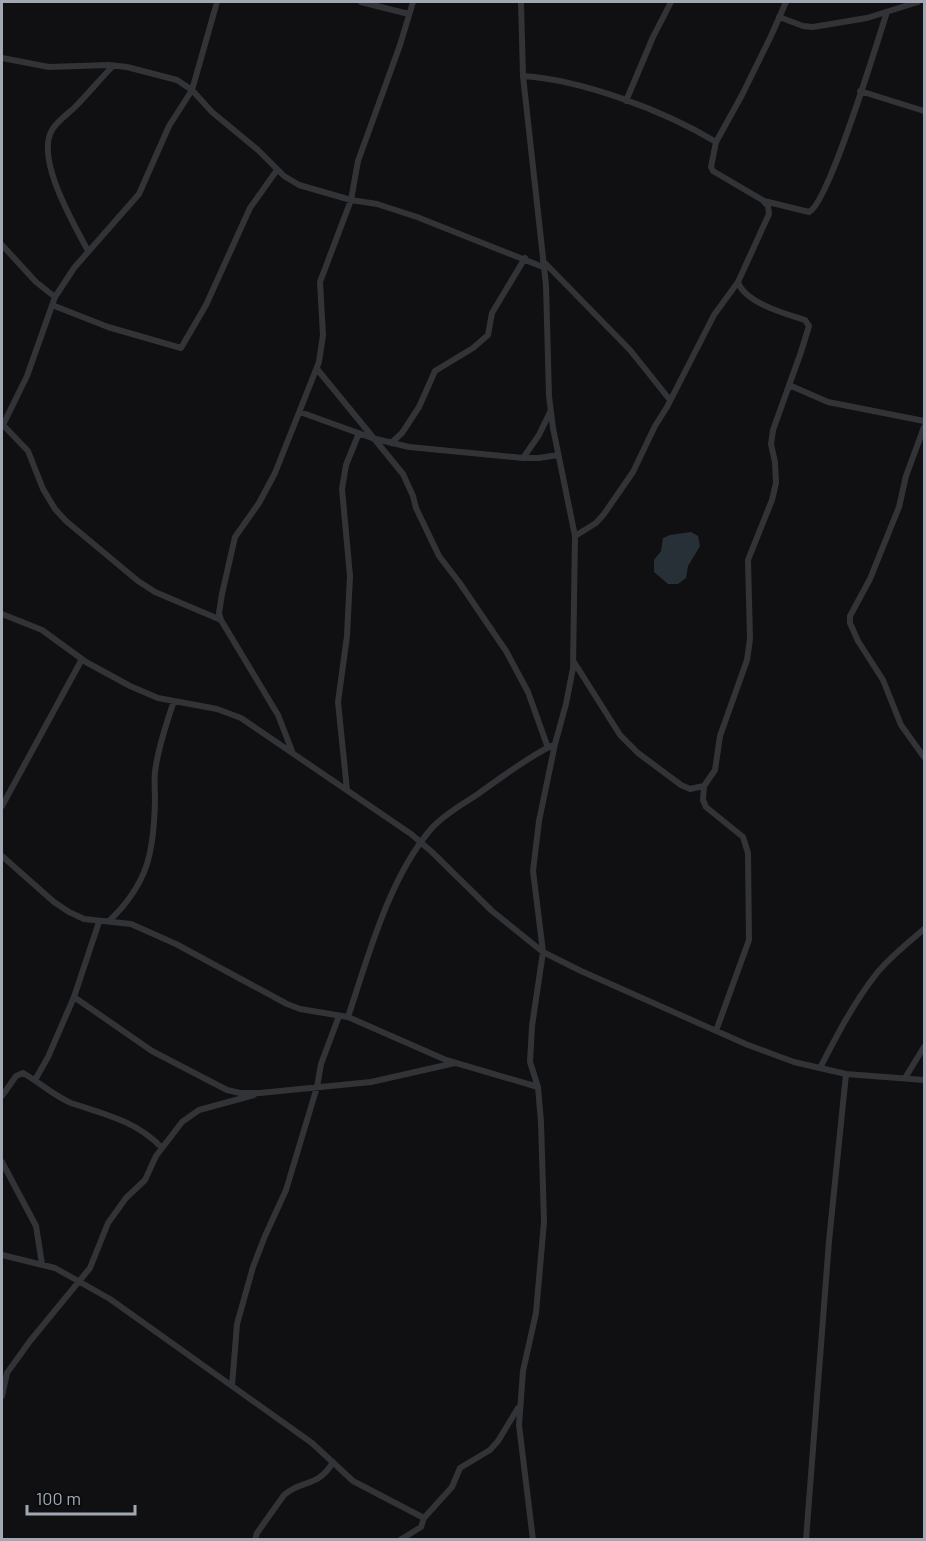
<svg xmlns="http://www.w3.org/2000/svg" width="926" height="1541" font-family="Barlow,sans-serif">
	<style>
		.water { fill: #273036 }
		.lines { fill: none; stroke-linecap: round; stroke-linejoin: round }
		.street { stroke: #313337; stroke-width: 6 }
	</style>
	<rect width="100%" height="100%" fill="#101012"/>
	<path class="water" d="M691,532L698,536L700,546L688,566L686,578L678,584H668L654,572V560L661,551L663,538L670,535Z"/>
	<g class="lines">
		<path class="street" d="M361,2L409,14
			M521,2L523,76L546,285L549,396L553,428L575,536L573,668L566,704L555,744L539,821L533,871L543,952L532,1026L530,1062L538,1087L541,1122L544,1222L536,1313L523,1371L519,1425L533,1540
			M786,2L771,36L742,95L716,142L711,167L713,171L764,201L809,212C829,203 877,42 887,12
			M779,17L803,26L813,27L867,18L918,2
			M2,58L49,67L109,65L127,67L177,80L192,90L212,112L258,150L284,176L299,185L351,200L377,204L417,217L543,267
			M523,76C583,80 665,111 716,142
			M860,91L924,111
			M626,101L653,37L671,2
			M2,245L36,282L55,297
			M88,251C74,224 35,159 52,130C57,121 68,114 75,107C88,94 100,79 113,66
			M543,261L630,350L670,400
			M52,305L108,327L181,348L206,305L250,208L277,170
			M317,369L403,474L413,496L416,508L439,556L459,582L506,651L528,692L548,748
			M789,385L828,402L924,421
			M300,412L372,438L409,447L523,458H539L558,455
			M3,425L28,451L43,489L55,509L66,521L138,581L155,592L221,620
			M2,427L27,376L55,297L74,268L139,194L169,126L192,90L217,2
			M924,427L906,476L899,507L870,579L850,616V623L858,641L883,680L901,725L924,757
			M391,443L402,433L419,407L435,371L473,348L488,335L492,313L525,258
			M523,458L539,435L550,412
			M575,536L596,523L604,514L633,472L655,426L667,407L714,315L738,282L769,214L768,206L764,202
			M2,614L42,630L86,662L130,686L158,698L217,709L241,718L411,834L432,852L492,911L543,952L581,971L748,1045L794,1062L846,1074L924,1080
			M574,662L620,735L638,753L681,785L690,789L704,786L715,770L720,736L747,660L750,639L748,560L772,500L776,483L775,462L771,444L773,430L801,352L809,326L805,320C786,314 745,303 738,282
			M292,751L278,715L221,620L219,613L222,594L235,537L259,503L275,473L319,362L323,335L320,282L351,200L358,161L400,45L413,2
			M704,786L703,800L706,807L743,837L748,853L749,940L716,1031
			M347,790L338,702L347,636L350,576L342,489L346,465L359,433
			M2,806L82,659
			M2,856L54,902L69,912L84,919L131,924L176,944L287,1004L300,1009L348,1017L446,1060L538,1087
			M109,921C148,884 154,852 155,800C155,791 154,781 155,772C158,748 166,724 174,701
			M99,922L74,997L152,1051L227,1090L240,1093H260L371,1082L455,1063
			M348,1017C368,957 389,878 431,829C443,815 463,804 478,794C502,777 525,759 551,746
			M820,1068C837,1035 854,1002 877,973C890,957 908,943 924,929
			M905,1078L924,1047
			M35,1080L48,1057L74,997
			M2,1096L16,1076L23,1073C39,1082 54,1096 71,1103C104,1114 137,1121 162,1148
			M2,1162L36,1226L42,1264
			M2,1255L55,1268L110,1299L312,1443L353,1481L424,1518
			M232,1386L237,1324L253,1267L265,1236L286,1190L317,1087L321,1064L339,1016
			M2,1396L7,1373L30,1341L90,1268L108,1223L126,1198L145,1180L156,1156L182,1122L199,1110L254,1095
			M255,1540L257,1533L284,1495C302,1479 318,1488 333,1462
			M400,1540L421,1527L424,1518L452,1487L460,1468L490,1450L498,1441L518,1408
			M806,1540L829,1241L846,1074"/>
	</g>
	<rect width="926" height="1541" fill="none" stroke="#a1a8b3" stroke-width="6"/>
	<path d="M27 1505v9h108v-9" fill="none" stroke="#a1a8b3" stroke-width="3"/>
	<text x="36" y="1505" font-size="18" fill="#a1a8b3" stroke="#0b0c0d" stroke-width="4.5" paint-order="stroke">100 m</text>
</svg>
